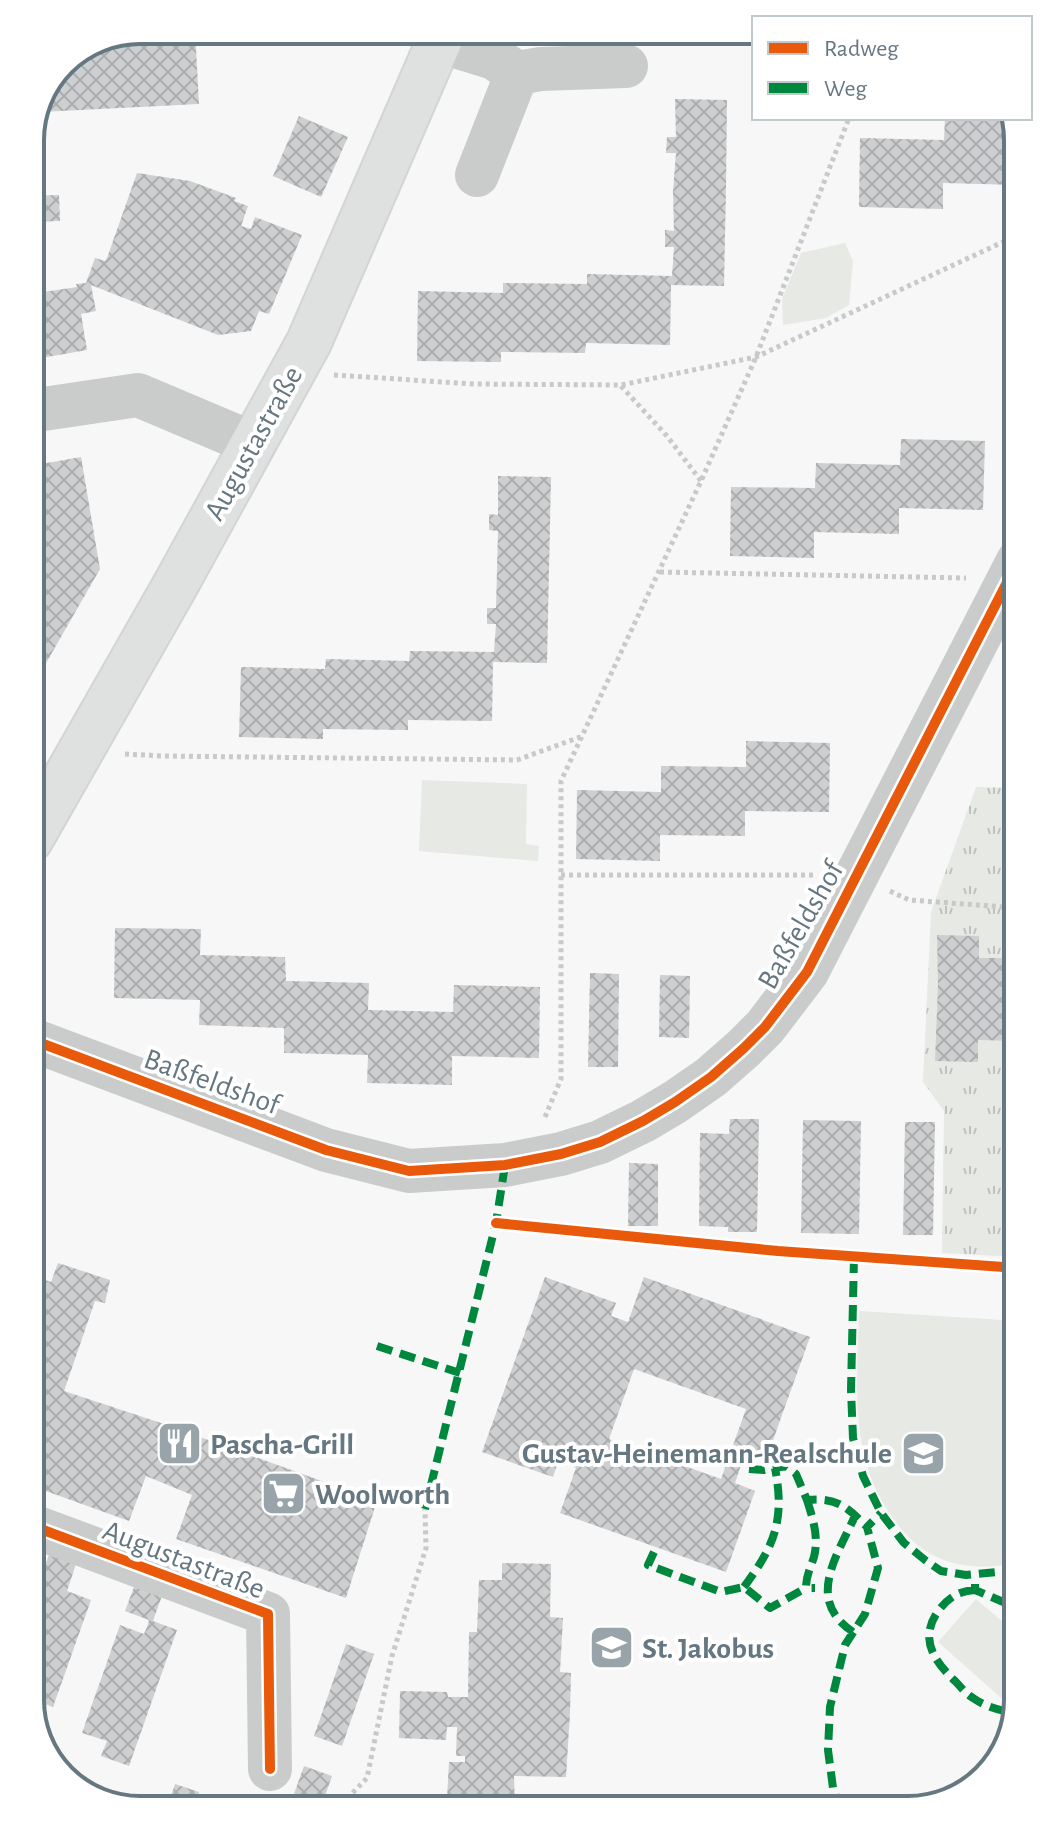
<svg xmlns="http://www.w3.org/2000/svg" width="1048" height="1840" font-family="'Alegreya Sans',sans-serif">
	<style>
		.grass { fill: url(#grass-tufts) }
		.park { fill: #e6e9e4 }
		.building { fill: url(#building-cross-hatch); fill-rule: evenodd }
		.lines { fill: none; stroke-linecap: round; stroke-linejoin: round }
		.major-casing { stroke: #d3d4d5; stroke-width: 48 }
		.path { stroke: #c8c9ca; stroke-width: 5; stroke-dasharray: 4 4; stroke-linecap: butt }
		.minor { stroke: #cacccc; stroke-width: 44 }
		.major { stroke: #dfe0e0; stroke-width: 44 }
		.quiet { stroke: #00873e; stroke-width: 8; stroke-dasharray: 16 8; stroke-linecap: butt }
		.cycleway-casing { stroke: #fff; stroke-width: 15 }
		.cycleway { stroke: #e8590c; stroke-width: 10 }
		.labels { text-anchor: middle; stroke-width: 8; stroke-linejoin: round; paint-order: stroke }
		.street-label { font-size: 30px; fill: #657780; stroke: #fff }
		.poi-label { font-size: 30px; font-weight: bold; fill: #657780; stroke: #fff; text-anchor: start }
		.rim { fill: none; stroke: #657780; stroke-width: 4 }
	</style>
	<defs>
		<pattern id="grass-tufts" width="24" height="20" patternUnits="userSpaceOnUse" patternTransform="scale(2)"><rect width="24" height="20" fill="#e6e9e4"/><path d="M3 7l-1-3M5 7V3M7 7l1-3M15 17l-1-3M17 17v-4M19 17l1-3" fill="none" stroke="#bec2be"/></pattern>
		<pattern id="building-cross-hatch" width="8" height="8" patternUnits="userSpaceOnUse" patternTransform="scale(2)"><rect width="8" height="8" fill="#cecfd0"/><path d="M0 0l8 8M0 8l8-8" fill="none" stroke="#abadae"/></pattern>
	</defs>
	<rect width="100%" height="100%" fill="#f7f7f7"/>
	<path class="grass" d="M976,787L1018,788V1257L942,1253L944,1111L923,1082L931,912Z"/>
	<path class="park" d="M845,243L853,261L849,305L826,318L783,325L782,299L801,253Z
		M422,780L527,784L526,844L539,846L538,861L419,851Z
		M859,1311L1018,1321V1563C975,1571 935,1567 905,1533C847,1469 857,1392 859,1311Z
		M976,1599L1018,1635V1695L1009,1705L938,1642Z"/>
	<path class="building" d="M140,30H195L199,104L40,112L63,62Z
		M675,99L727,100L726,187L724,286L671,285L670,345L586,343L585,353L501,352V362L417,361L418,291L503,293V283L587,284V274L672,276L674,247H665V230L674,231L673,192L676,153H666L667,137H676Z
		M299,116L348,137L321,197L273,176Z
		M945,118H1013L1018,140V185L943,183V209L859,207L860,138L944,140Z
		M137,173L190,181L236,198L234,201L248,206L241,226L251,229L255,217L302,235L269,314L259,311L251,331L218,335L91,285L96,311L81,314L87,350L30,360V294L77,287L76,284L86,283L95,258L105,261L107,258Z
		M57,195H59L60,221L30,222V196Z
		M901,439L985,441L983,510L899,508V534L814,532V558L730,556L731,487L815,488L816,463L900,465Z
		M81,457L100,569L30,691V466Z
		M498,476L551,477L547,663L493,662L492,721L408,720V730L323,729V739L239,737L241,667L325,669L326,659L409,661L410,651L494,652L496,624H487V608H496L498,531L489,530V514L498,515Z
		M746,741L830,743L829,812L745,811V836L660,835V861L576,859L577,790L661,792V766L746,767Z
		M115,928L201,929L200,955L285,957L286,981L369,983L368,1010L453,1012L454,985L540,987L539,1058L452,1056V1085L367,1083L368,1055L284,1053V1028L199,1025L200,1000L114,998Z
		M937,935L979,936V958H1018V1041L978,1040V1062L935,1061L938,985Z
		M590,973L619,974L618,1067H588Z
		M660,975L690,976L689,1038L659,1037Z
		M730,1119H759L757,1232H728V1227L699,1226L700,1133L729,1134Z
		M803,1120L861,1121L859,1234L801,1233Z
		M905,1122H935L933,1235H903Z
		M629,1163L658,1164V1226H628Z
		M58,1263L110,1280L105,1303L95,1301L64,1391L161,1423L377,1501L346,1598L176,1539L192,1495L146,1476L129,1521L32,1486L30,1491V1275L51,1282Z
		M545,1277L616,1303L611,1316L628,1322L644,1277L810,1337L767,1457L746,1450L735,1483L755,1491L726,1572L560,1513L576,1468L558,1462L553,1477L482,1452ZM634,1369L746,1409L721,1479L609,1439Z
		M51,1549L78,1558L67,1591L91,1600L53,1707L30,1698V1607Z
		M502,1563L551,1564L550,1617L563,1618L560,1672L571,1673L570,1713L566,1777L514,1776L515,1810H487L447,1799L449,1762H465V1756H456L457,1727H447L446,1740L399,1738L400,1691L447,1692L448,1697H468L469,1632H477L479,1580H502Z
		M136,1582L163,1593L153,1621L177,1630L129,1766L101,1756L107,1741L82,1733L120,1625L144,1634L147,1627L149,1620L125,1611Z
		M346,1644L374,1654L342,1746L314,1736Z
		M304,1766L332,1776L320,1810H294L289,1808Z
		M175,1784L199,1792L195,1807L170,1799Z"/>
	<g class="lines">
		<defs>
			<path id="major" d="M30,840L176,584L309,342L444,30"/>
		</defs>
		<use href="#major" class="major-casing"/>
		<path class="path" d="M334,375L474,384L621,385L756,357L1018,235
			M621,386L667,436L701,481
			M660,572L966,578
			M125,754L163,756L517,760L583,736
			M561,875H816
			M890,891L909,900L1018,908
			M545,1117L561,1079V781L701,481L756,357L849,118
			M336,1810L367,1778L392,1656L426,1548L425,1509"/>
		<path class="minor" d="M439,41L494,58L517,73L477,175
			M517,73L541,69L626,66
			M30,411L138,395L254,444
			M30,1039L326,1150L409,1171L505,1165L561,1154L600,1142L643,1121L675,1102L711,1077L744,1048L765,1027L807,972L1018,561
			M30,1525L268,1614L270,1769"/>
		<use href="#major" class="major"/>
		<path class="quiet" d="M854,1257L851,1390L853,1438L863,1476L881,1513L904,1543L925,1560L941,1571L966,1575L1018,1570
			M377,1346L460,1373
			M749,1469L764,1470L786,1466L796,1474L807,1500C837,1497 847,1507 867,1527
			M807,1500C813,1519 819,1537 814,1557C810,1569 806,1576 806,1588H815
			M425,1509L496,1223L505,1165
			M654,1552L648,1565L721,1592L744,1587L770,1608L806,1588
			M975,1584V1590L1008,1604L1018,1614
			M744,1587C775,1545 785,1520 775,1468
			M975,1590C959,1591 949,1597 939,1610C918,1638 934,1661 955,1681C961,1687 966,1694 973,1698C986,1707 999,1710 1014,1713
			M853,1632C805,1600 837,1556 855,1516
			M841,1810L833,1788L828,1750L830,1707L845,1645L865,1614L878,1568L867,1527L881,1513"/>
		<defs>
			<path id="cycleway" d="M30,1039L326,1150L409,1171L505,1165L561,1154L600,1142L643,1121L675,1102L711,1077L744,1048L765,1027L807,972L1018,561
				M496,1223L778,1251L1018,1268
				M30,1525L268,1614L270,1769"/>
		</defs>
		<use href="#cycleway" class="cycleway-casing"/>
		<use href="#cycleway" class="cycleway"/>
	</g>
	<defs>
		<symbol id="restaurant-square" viewBox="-11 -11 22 22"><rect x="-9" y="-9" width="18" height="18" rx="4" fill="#98a4aa" stroke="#fff"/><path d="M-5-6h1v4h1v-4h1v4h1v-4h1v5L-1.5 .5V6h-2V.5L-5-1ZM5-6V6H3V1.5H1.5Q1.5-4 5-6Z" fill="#fff"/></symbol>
		<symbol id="school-square" viewBox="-11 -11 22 22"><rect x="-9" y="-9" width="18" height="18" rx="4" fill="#98a4aa" stroke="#fff"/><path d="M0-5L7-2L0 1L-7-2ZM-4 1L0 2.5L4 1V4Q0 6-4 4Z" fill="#fff"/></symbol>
		<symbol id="supermarket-square" viewBox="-11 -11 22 22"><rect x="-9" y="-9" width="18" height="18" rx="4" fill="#98a4aa" stroke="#fff"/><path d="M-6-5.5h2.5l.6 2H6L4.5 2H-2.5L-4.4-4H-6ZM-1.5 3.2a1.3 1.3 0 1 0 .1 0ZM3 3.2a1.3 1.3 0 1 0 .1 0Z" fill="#fff"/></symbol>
	</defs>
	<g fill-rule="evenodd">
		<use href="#restaurant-square" x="154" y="1418" width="51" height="51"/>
		<use href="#school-square" x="898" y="1428" width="51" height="51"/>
		<use href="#supermarket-square" x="258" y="1468" width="51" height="51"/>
		<use href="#school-square" x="586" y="1622" width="51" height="51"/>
	</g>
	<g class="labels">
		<g class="street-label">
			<text transform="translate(253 443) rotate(-61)" y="10">Augustastraße</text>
			<text transform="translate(800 925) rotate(-60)" y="10">Baßfeldshof</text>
			<text transform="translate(212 1081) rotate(20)" y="10">Baßfeldshof</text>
			<text transform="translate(184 1559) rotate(21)" y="10">Augustastraße</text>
		</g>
		<g class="poi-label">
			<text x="210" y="1454">Pascha-Grill</text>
			<text x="892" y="1463" text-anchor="end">Gustav-Heinemann-Realschule</text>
			<text x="315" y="1504">Woolworth</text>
			<text x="642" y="1658">St. Jakobus</text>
		</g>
	</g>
	<path d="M0 0H1048V1840H0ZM140 44H908A96 96 0 0 1 1004 140V1700A96 96 0 0 1 908 1796H140A96 96 0 0 1 44 1700V140A96 96 0 0 1 140 44Z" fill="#fff" fill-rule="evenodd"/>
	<path class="rim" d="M140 44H908A96 96 0 0 1 1004 140V1700A96 96 0 0 1 908 1796H140A96 96 0 0 1 44 1700V140A96 96 0 0 1 140 44Z"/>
	<rect x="752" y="16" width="280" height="104" fill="#ffffff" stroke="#c1c9cc" stroke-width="2"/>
	<rect x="768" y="42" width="40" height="12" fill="#e8590c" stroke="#c1c9cc" stroke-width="2"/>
	<text x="824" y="56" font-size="24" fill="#657780">Radweg</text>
	<rect x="768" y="82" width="40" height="12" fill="#00873e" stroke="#c1c9cc" stroke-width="2"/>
	<text x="824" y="96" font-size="24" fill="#657780">Weg</text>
</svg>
